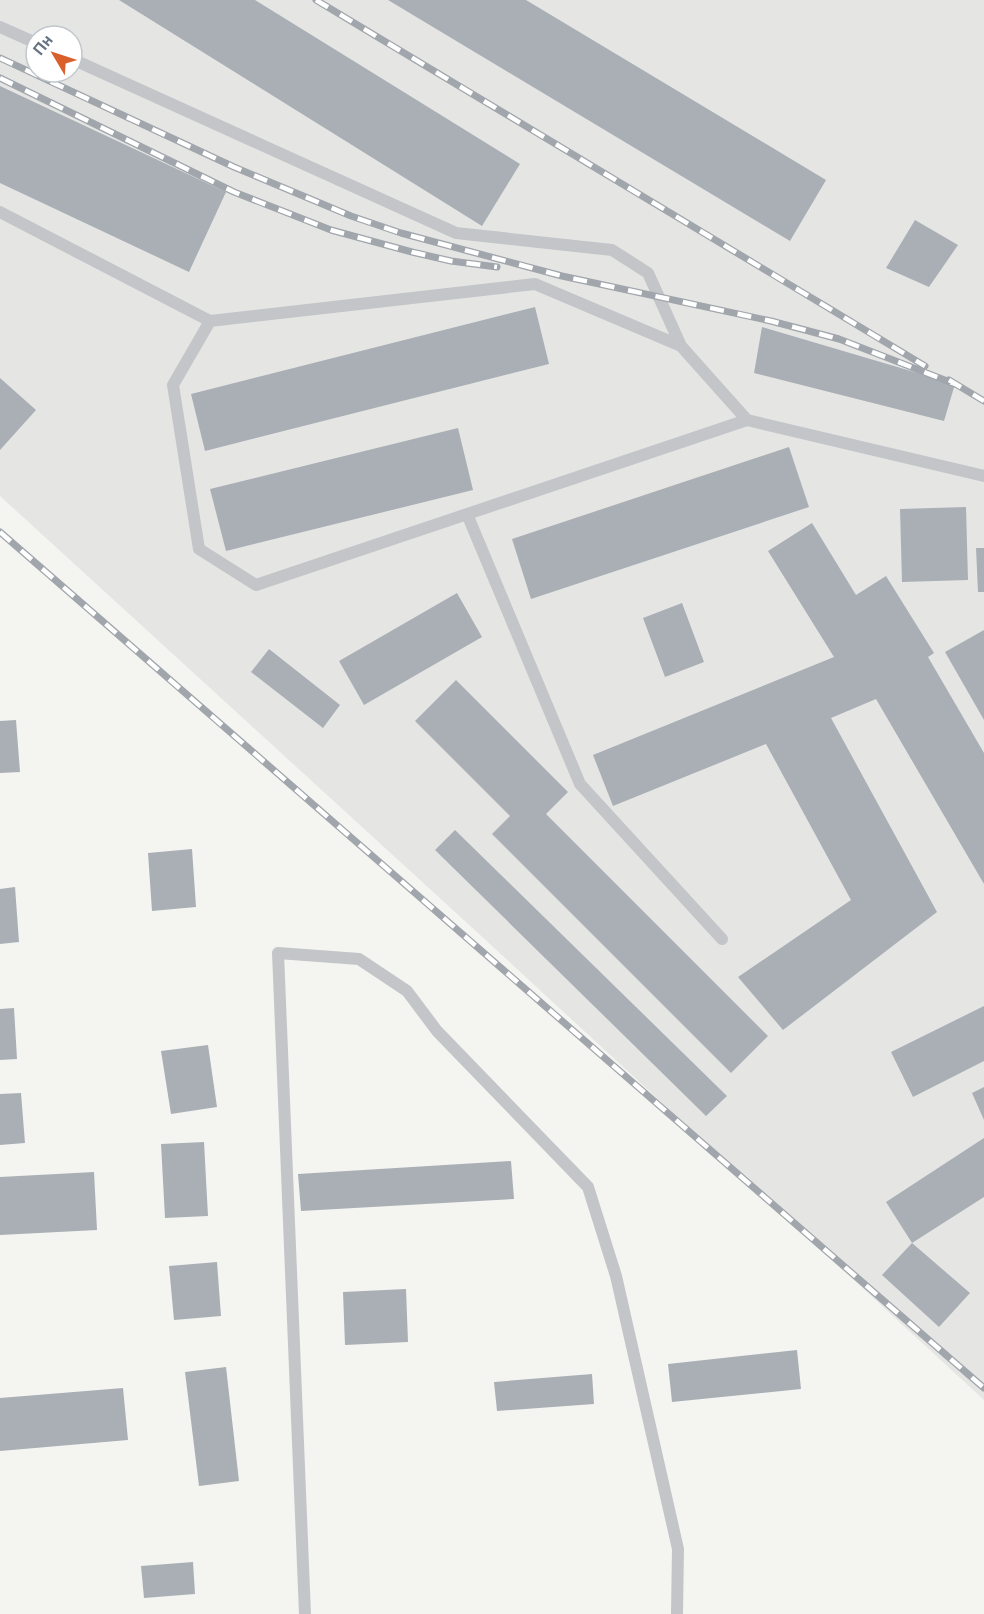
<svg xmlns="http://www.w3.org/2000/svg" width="984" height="1614" font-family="Ubuntu,sans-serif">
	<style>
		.built { fill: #e5e6e4; fill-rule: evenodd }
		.building { fill: #a9afb5 }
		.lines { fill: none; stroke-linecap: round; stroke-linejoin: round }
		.lane { stroke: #c3c5c9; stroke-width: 12 }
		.rail-casing { stroke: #a1a6ac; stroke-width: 7 }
		.rail { stroke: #fff; stroke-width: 4.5; stroke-dasharray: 14; stroke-linecap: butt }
	</style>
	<rect width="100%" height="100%" fill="#f4f5f1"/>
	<path class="built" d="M0,0H984V1400L478,933L0,496ZM36,36H72V72H36Z"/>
	<path class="building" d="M119,0H255L520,164L482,226Z
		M388,0H526L826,180L790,241Z
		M0,86L226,192L189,272L0,183Z
		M915,220L958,245L929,287L886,268Z
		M535,307L549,364L205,451L191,394Z
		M762,327L955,384L944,421L754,373Z
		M0,378L36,410L0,450Z
		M458,428L473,490L226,551L210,489Z
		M789,447L809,507L531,599L512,539Z
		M966,507L968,580L902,582L900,509Z
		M812,523L856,595L886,576L934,653L928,657L984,753V884L876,699L831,718L937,912L783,1030L738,977L851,900L766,744L613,806L593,755L834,657L768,551Z
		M976,548H984V592H978Z
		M457,593L482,637L364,705L339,661Z
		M682,603L704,662L665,677L643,618Z
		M984,630V720L945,652Z
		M269,649L340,705L323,728L251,672Z
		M456,680L568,792L546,814L768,1036L731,1073L492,834L510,816L415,721Z
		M16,720L20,772L0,773V721Z
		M455,830L727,1096L706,1116L435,850Z
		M192,849L196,907L152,911L148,853Z
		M15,887L19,942L0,944V889Z
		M984,1006V1061L913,1097L891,1052Z
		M14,1008L17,1059L0,1060V1009Z
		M208,1045L217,1107L171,1114L161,1051Z
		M984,1087V1120L972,1093Z
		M21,1093L25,1143L0,1145V1094Z
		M984,1138V1197L912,1243L886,1202Z
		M204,1142L208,1216L165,1218L161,1144Z
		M511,1161L514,1199L301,1211L298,1174Z
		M94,1172L97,1230L0,1235V1177Z
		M912,1243L970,1293L939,1327L882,1275Z
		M217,1262L221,1316L174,1320L169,1266Z
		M406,1289L408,1342L345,1345L343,1292Z
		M797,1350L801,1389L672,1402L668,1364Z
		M226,1367L239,1481L199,1486L185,1372Z
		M592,1374L594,1404L497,1411L494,1382Z
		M123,1388L128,1440L0,1451V1398Z
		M193,1562L195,1594L144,1598L141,1566Z"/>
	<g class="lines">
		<path class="lane" d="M0,27L36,43
			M72,59L456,233L612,250L648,273L681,346L747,420
			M0,212L210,321L535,284L681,346
			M210,321L173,385L199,549L256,585L747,420L984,476
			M467,514L580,784L722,939
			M305,1614L278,953L359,959L407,991L437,1031L588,1187L616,1276L678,1549L677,1614"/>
		<defs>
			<path id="rail" d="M316,0L925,366
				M0,58L234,167L351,216L401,233L562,276L771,321L839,339L955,384
				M0,78L234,192L331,230L412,252L451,261L497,267
				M949,380L984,401
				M0,532L984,1388"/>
		</defs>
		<use href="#rail" class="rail-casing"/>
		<use href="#rail" class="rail"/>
	</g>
	<g transform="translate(54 54) rotate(309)"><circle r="28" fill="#ffffff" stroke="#c1c7cd" stroke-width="1.5"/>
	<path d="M0-4.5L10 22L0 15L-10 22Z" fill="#da602b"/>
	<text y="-9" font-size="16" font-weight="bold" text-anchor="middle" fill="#657281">Пн</text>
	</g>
</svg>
